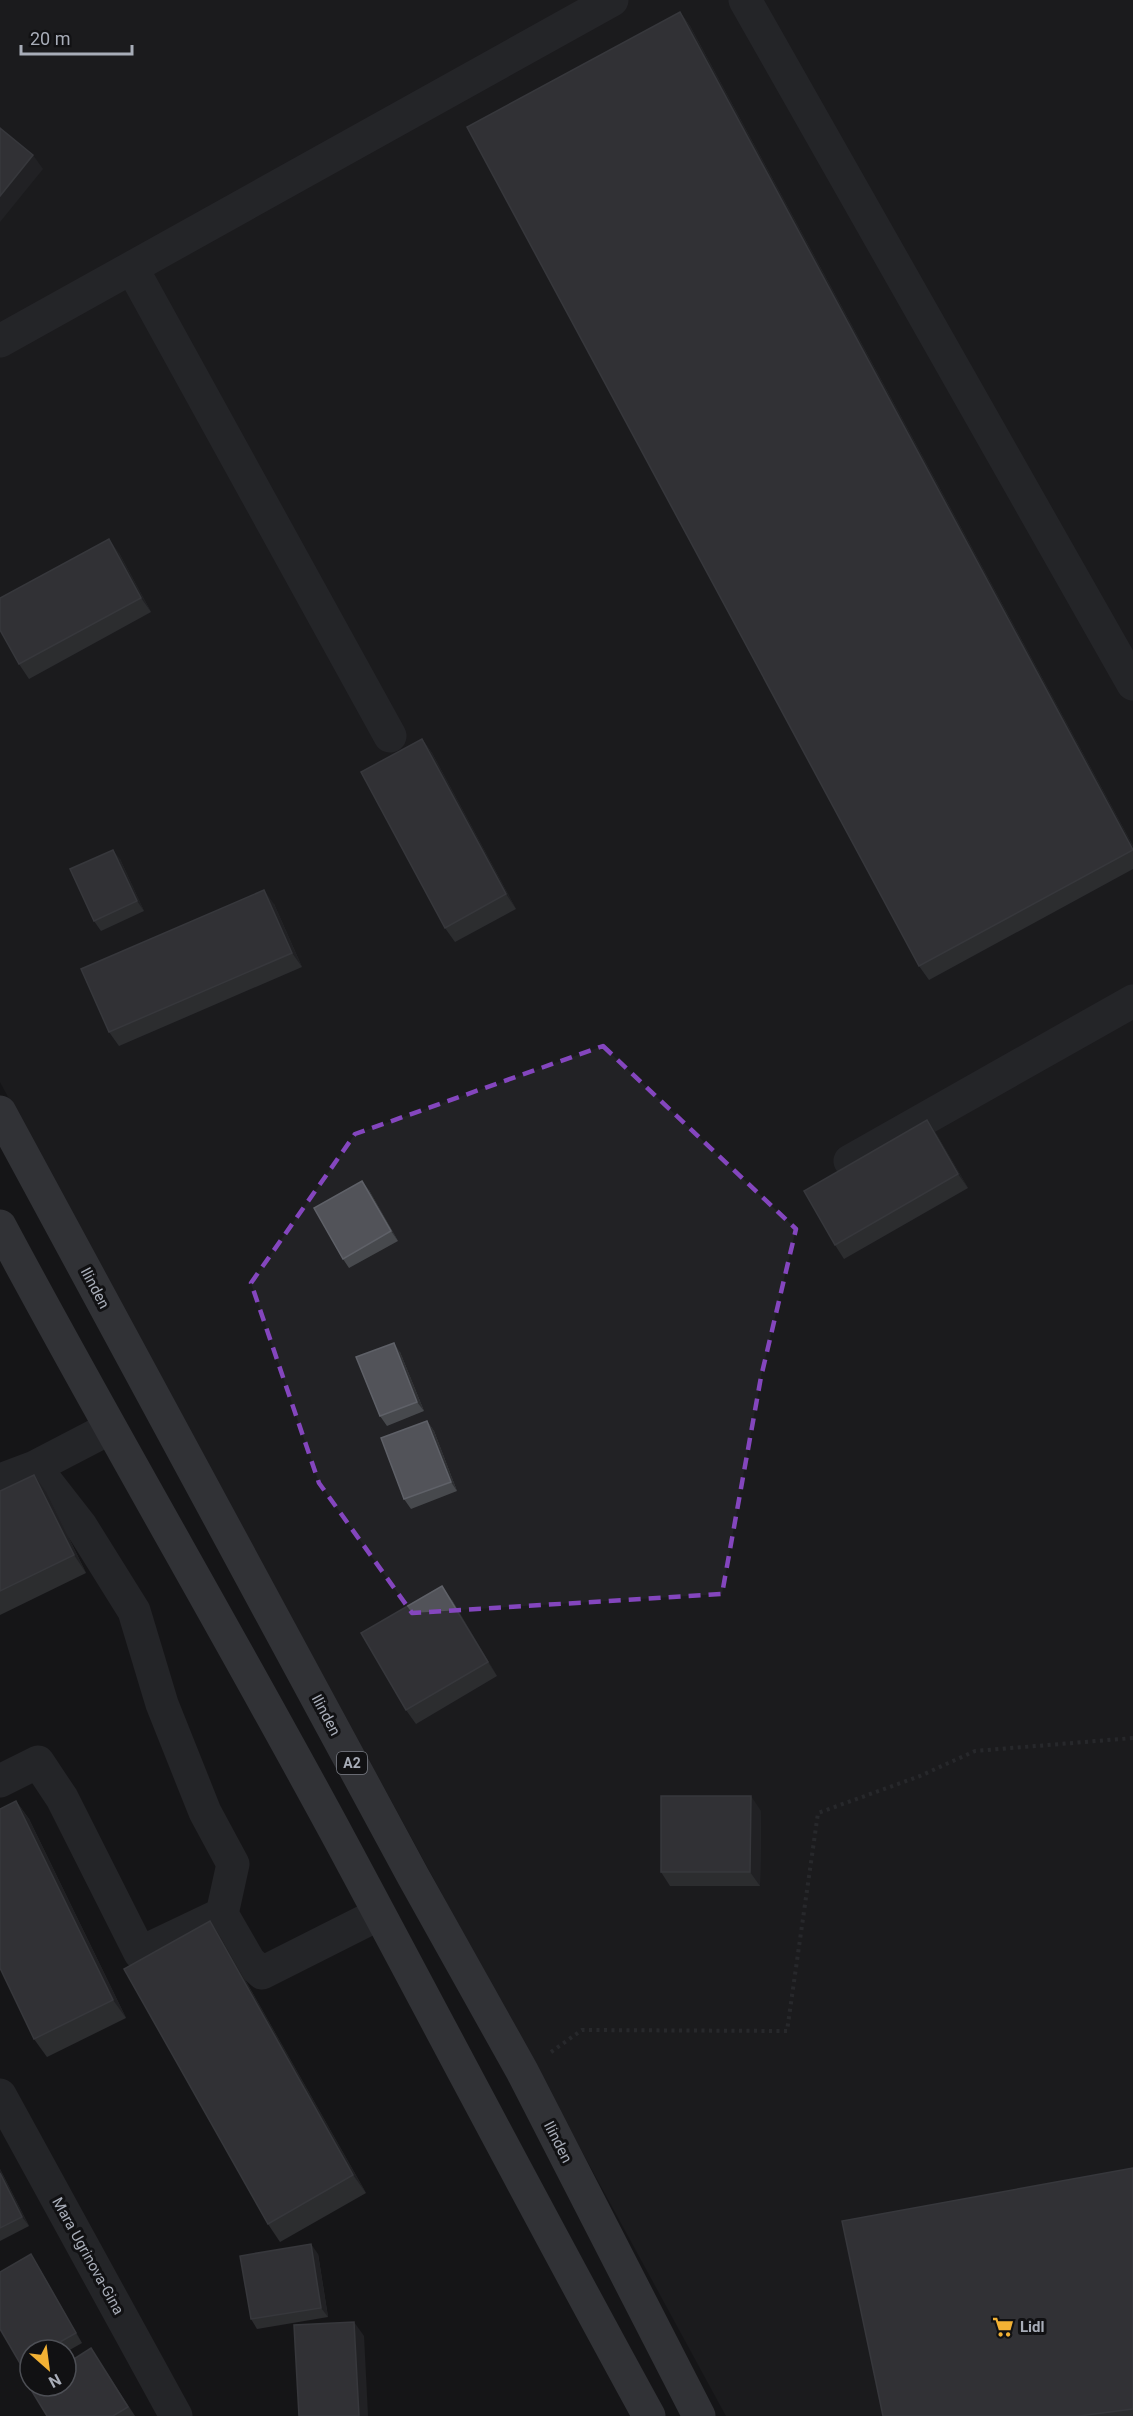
<svg xmlns="http://www.w3.org/2000/svg" width="1133" height="2416" font-family="Roboto,sans-serif">
	<style>
		.built { fill: #222225 }
		.lines { fill: none; stroke-linecap: round; stroke-linejoin: round }
		.path { stroke: #3d3f44; stroke-width: 4; stroke-dasharray: 3 4.5; stroke-linecap: butt }
		.minor { stroke: #37383d; stroke-width: 33 }
		.primary { stroke: #53555c; stroke-width: 33 }
		.wall { fill: #47494d }
		.shaded-wall { fill: #2f3033 }
		.building { fill: #525359; stroke: #5f6168; stroke-width: 1.5 }
		.marked { fill: none; stroke: #8446be; stroke-width: 4.5; stroke-dasharray: 12 8; stroke-linejoin: round }
		.labels { text-anchor: middle; stroke-width: 6; stroke-linejoin: round; paint-order: stroke }
		.shield { fill: #111113; stroke: #7b7e86; stroke-width: 1.5 }
		.shield-label { font-size: 14px; font-weight: bold; fill: #a8adb8 }
		.street-label { font-size: 15px; fill: #a8adb8; stroke: #111113 }
		.poi-label { font-size: 15px; font-weight: bold; fill: #a8adb8; stroke: #111113; text-anchor: start }
	</style>
	<rect width="100%" height="100%" fill="#161618"/>
	<path class="built" d="M0,0H1133V2416H726L0,1082Z"/>
	<g class="lines">
		<path class="path" d="M551,2052L582,2030L787,2031L818,1813L920,1776L975,1751L1133,1738"/>
		<path class="minor" d="M745,0L1133,684
			M132,268L390,736
			M0,341L612,0
			M850,1161L1133,1001
			M0,1480L35,1467L110,1428
			M0,1781L38,1762L62,1798L140,1953L222,1914L233,1864L205,1812L162,1704L134,1611L81,1526L35,1467
			M222,1914L249,1961L262,1973L379,1914
			M0,2095L176,2416"/>
		<path class="primary" d="M0,1112L413,1876L522,2071L699,2416
			M0,1226C110,1432 229,1634 340,1840C443,2032 544,2225 649,2416"/>
	</g>
	<path class="wall" d="M680,12L690,26L1133,846V869L929,980L919,966Z
		M119,553L151,612L29,679L19,664Z
		M422,739L432,753L516,909L455,942L445,928Z
		M120,859L144,911L101,931L94,921Z
		M274,904L302,967L119,1046L109,1032Z
		M927,1120L937,1135L968,1188L844,1259L835,1245Z
		M369,1190L398,1241L349,1268L343,1259Z
		M400,1352L424,1411L387,1426L380,1416Z
		M427,1421L434,1431L457,1491L411,1509L404,1499Z
		M0,1491L47,1493L86,1573L0,1615Z
		M452,1600L497,1676L416,1724L406,1710Z
		M16,1801L29,1819L126,2018L47,2057L34,2039Z
		M761,1811L760,1886H670L661,1872Z
		M222,1939L366,2193L280,2242L268,2224Z
		M1133,2168V2416H883Z
		M0,2169L29,2226L0,2241Z
		M318,2254L328,2317L257,2329L251,2319Z
		M37,2264L82,2343L66,2352V2350H30V2373L28,2375L21,2365Z
		M91,2348L135,2416H47Z"/>
	<path class="shaded-wall" d="M680,12L690,26L1133,846V850Z
		M33,155L43,169L0,222V196Z
		M109,539L119,553L151,612L141,598Z
		M422,739L432,753L516,909L506,894Z
		M113,850L120,859L144,911L137,901Z
		M264,890L274,904L302,967L292,953Z
		M927,1120L937,1135L968,1188L958,1174Z
		M362,1181L369,1190L398,1241L391,1231Z
		M394,1343L400,1352L424,1411L417,1402Z
		M427,1421L434,1431L457,1491L451,1482Z
		M34,1475L47,1493L86,1573L74,1555Z
		M442,1586L452,1600L497,1676L488,1662Z
		M751,1796L761,1811L760,1886L750,1872Z
		M16,1801L29,1819L126,2018L113,2000Z
		M210,1921L222,1939L366,2193L353,2175Z
		M0,2169L29,2226L22,2217L0,2173Z
		M311,2244L318,2254L328,2317L321,2308Z
		M31,2254L37,2264L82,2343L76,2333Z
		M354,2322L364,2336L368,2416H359Z"/>
	<path class="building" d="M680,12L1133,850L919,966L467,127Z
		M0,128L33,155L0,196Z
		M109,539L141,598L19,664L0,630V598Z
		M422,739L506,894L445,928L361,772Z
		M113,850L137,901L94,921L70,869Z
		M264,890L292,953L109,1032L81,969Z
		M927,1120L958,1174L835,1245L804,1191Z
		M362,1181L391,1231L343,1259L314,1208Z
		M394,1343L417,1402L380,1416L356,1357Z
		M427,1421L451,1482L404,1499L381,1438Z
		M34,1475L74,1555L0,1591V1491Z
		M442,1586L488,1662L406,1710L361,1633Z
		M661,1796H751L750,1872H661Z
		M16,1801L113,2000L34,2039L0,1968V1809Z
		M210,1921L353,2175L268,2224L124,1969Z
		M1133,2168V2409L1079,2416H883L842,2221Z
		M0,2173L22,2217L0,2228Z
		M311,2244L321,2308L251,2319L240,2256Z
		M31,2254L76,2333L46,2350H30V2359L21,2365L0,2329V2272Z
		M354,2322L359,2416H299L294,2325Z
		M91,2348L128,2407L113,2416H47L30,2388L32,2386H66V2364Z"/>
	<path d="M0 0H1133V2416H0ZM603,1046L796,1229L761,1377L722,1594L412,1613L319,1483L251,1283L355,1134Z" fill="#161618" fill-opacity=".55" fill-rule="evenodd"/>
	<path class="marked" d="M603,1046L796,1229L761,1377L722,1594L412,1613L319,1483L251,1283L355,1134Z"/>
	<defs>
		<symbol id="supermarket-bare" viewBox="-9 -9 18 18"><path d="M-6-5.5h2.5l.6 2H6L4.5 2H-2.5L-4.4-4H-6ZM-1.5 3.2a1.3 1.3 0 1 0 .1 0ZM3 3.2a1.3 1.3 0 1 0 .1 0Z" fill="#f2b134" stroke="#111113" stroke-width="2.5" paint-order="stroke"/></symbol>
	</defs>
	<g fill-rule="evenodd">
		<use href="#supermarket-bare" x="988" y="2312" width="30" height="30"/>
	</g>
	<g class="labels">
		<rect class="shield" x="337" y="1752" width="30" height="22" rx="4.5"/>
		<g class="shield-label">
			<text x="352" y="1768">A2</text>
		</g>
		<g class="street-label">
			<text transform="translate(95 1288) rotate(62)" y="5">Ilinden</text>
			<text transform="translate(326 1715) rotate(62)" y="5">Ilinden</text>
			<text transform="translate(558 2142) rotate(63)" y="5">Ilinden</text>
			<text transform="translate(88 2256) rotate(61)" y="5">Mara Ugrinova-Gina</text>
		</g>
		<g class="poi-label">
			<text x="1020" y="2332">Lidl</text>
		</g>
	</g>
	<g transform="translate(48 2368) rotate(152)"><circle r="28" fill="#111113" stroke="#4d4f55" stroke-width="1.5"/>
	<path d="M0-4.5L10 22L0 15L-10 22Z" fill="#f2b134"/>
	<text y="-9" font-size="16" font-weight="bold" text-anchor="middle" fill="#a8adb8">N</text>
	</g>
	<path d="M21 45v9h111v-9" fill="none" stroke="#a8adb8" stroke-width="3"/>
	<text x="30" y="45" font-size="18" fill="#a8adb8" stroke="#111113" stroke-width="4.5" paint-order="stroke">20 m</text>
</svg>
